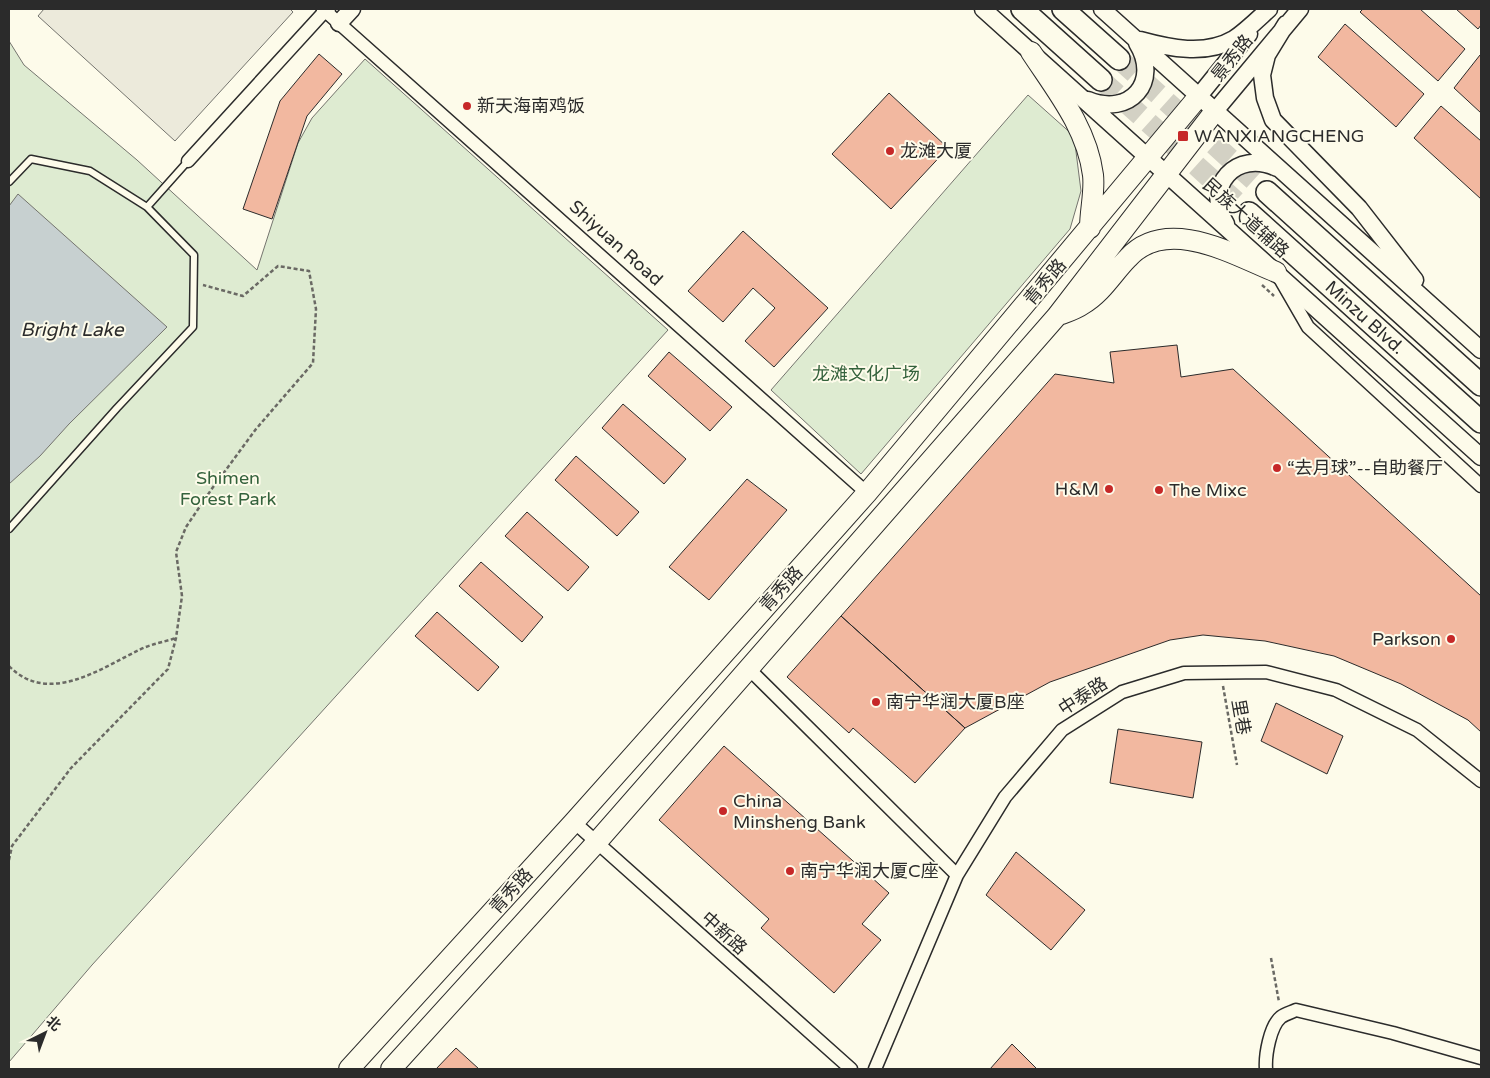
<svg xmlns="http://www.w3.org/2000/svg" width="1490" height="1078" font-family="'Varela Round','Noto Sans SC',sans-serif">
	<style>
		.green { fill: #deebd1; stroke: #74746e }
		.parking { fill: #eceadb; stroke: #74746e }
		.water { fill: #c7d0d0; stroke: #74746e }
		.building { fill: #f2b8a0; stroke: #2b2b2b }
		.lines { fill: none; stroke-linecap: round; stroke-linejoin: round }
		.trunk-tunnel { stroke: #d3d1c4; stroke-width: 21; stroke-dasharray: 21 11; stroke-linecap: butt }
		.service-casing { stroke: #2b2b2b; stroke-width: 9 }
		.minor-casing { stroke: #2b2b2b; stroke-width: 15 }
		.tertiary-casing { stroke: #2b2b2b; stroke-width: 19 }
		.primary-casing { stroke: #2b2b2b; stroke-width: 22 }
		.trunk-casing { stroke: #2b2b2b; stroke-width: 24 }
		.path { stroke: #6a6964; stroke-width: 2.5; stroke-dasharray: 4 2.5; stroke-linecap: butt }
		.service { stroke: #fdfbea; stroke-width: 6 }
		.minor { stroke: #fdfbea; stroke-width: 12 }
		.tertiary { stroke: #fdfbea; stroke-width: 16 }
		.primary { stroke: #fdfbea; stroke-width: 20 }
		.trunk { stroke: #fdfbea; stroke-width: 21 }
		.poi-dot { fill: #c62828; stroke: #fdfbea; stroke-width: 2 }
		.labels { text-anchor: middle; stroke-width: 4; stroke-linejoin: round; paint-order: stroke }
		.street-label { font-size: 18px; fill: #2b2b2b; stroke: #fdfbea }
		.poi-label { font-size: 18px; fill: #2b2b2b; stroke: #fdfbea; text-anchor: start }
		.park-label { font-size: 18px; fill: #34623c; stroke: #fdfbea }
		.water-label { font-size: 19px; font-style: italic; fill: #2b2b2b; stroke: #fdfbea }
	</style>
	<rect width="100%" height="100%" fill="#fdfbea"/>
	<path class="green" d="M9,41L24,65L137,160L257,270L298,143L312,118L365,59L668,330L92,965L9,1062Z
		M1028,95L1074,136L1081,191L1070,229L861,474L771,390Z"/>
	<path class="parking" d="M44,9H290L293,12L175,141L38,16Z"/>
	<path class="water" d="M18,194L167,327L69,424L40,456L9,484V206Z"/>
	<path class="building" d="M1363,9H1420L1465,49L1438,81L1360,12Z
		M1456,9H1481V25L1478,29Z
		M1345,24L1424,94L1396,127L1318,57Z
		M319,54L342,74L307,116L272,219L243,209L280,101Z
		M1480,55L1481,56V113L1454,88Z
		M889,93L948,148L891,209L832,154Z
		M1441,106L1481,141V199L1414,138Z
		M743,231L828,308L774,367L745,341L775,308L753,288L723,322L688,291Z
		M1177,345L1181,377L1233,369L1481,596V732L1468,720L1401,684L1334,656L1265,641L1203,635L1170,640L1050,682L965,728L841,616L1055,374L1114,383L1110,352Z
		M669,352L732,407L710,431L648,376Z
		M623,404L686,459L664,484L602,428Z
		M576,456L639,512L617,536L555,480Z
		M747,479L787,510L709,600L669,567Z
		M527,512L589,567L568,591L505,536Z
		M481,562L543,617L522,642L459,586Z
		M437,612L499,667L478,691L415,636Z
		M841,616L965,728L915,783L853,728L849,733L787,677Z
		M1276,703L1343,736L1327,774L1261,741Z
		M1118,729L1202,742L1193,798L1110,783Z
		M724,746L889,893L862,924L881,940L834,993L761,928L769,919L659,820Z
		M1016,852L1085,910L1051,950L986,895Z
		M1012,1044L1037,1069H990Z
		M456,1048L479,1069H436Z"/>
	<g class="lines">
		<path class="trunk-tunnel" d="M1119,59L1267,192
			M1101,80L1249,213"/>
		<defs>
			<path id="service" d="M9,182L31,159L90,171L147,207L194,255L193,327L117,408L9,529
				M147,207L188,161"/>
			<path id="minor" d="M323,9L867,493
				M188,161L325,11
				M1282,282L1308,327L1481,486
				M748,668L957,875
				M574,822L851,1069
				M875,1069L957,875L1005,797L1062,730L1122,692L1184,673L1266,672L1336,690L1417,730L1481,781
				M1266,1069C1265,1055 1270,1026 1281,1017C1285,1014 1292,1012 1296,1010L1393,1033L1481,1058"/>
			<path id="tertiary" d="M983,9L1481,457
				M1102,9L1481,350
				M325,11L327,9
				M339,23L352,9
				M1286,24L1267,55L1262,75L1265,98L1273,120L1359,208L1415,280
				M1140,40C1169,48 1205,56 1234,39C1246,31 1258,19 1269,9
				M1199,96L1249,34
				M1088,100C1130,117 1161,82 1137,43
				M1215,111L1300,9
				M1226,224C1203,186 1236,149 1277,168"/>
			<path id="primary" d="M1031,52C1056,90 1087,128 1093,175C1095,191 1090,211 1090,228
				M1059,315C1067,312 1076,309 1083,304C1102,293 1113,273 1128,258C1167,215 1234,255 1276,272
				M349,1069L574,822L867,493L1199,96
				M391,1069L596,843L1057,316L1215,111"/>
			<g id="trunk">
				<path d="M1022,9L1101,80"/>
				<path d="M1063,9L1119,59"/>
				<path d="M1267,192L1481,385"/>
				<path id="s1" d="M1249,213L1481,422"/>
			</g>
		</defs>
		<use href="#service" class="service-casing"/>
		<use href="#minor" class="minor-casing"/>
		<use href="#tertiary" class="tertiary-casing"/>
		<use href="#primary" class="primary-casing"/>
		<use href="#trunk" class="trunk-casing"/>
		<path class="path" d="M1262,285L1274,296
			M9,666C48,706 100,669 139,650C151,644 164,642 176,638
			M1223,686L1237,765
			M9,860L12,846L71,768L168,669L176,638L182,596L176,552L186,527L211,490L256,429L313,363L316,309L309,271L278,266L243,296L203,285
			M1271,958L1279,1002"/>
		<use href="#service" class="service"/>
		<use href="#minor" class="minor"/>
		<use href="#tertiary" class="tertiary"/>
		<use href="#primary" class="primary"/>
		<use href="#trunk" class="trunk"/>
	</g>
	<g class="poi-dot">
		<circle cx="467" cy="106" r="5"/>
		<rect x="1177" y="130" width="12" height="12" rx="2.5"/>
		<circle cx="890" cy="151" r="5"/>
		<circle cx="1277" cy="468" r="5"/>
		<circle cx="1109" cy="489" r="5"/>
		<circle cx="1159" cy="490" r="5"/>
		<circle cx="1451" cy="639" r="5"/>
		<circle cx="876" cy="702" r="5"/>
		<circle cx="723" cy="811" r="5"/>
		<circle cx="790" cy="871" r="5"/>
	</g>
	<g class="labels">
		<g class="street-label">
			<text transform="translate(1232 58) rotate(-51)" y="6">景秀路</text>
			<text transform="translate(1246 218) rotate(42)" y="6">民族大道辅路</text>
			<text transform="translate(616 243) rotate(42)" y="6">Shiyuan Road</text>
			<text transform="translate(1045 282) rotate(-50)" y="6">青秀路</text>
			<text dy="6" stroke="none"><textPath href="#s1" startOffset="156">Minzu Blvd.</textPath></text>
			<text transform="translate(781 589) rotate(-48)" y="6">青秀路</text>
			<text transform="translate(1083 696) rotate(-33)" y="6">中泰路</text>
			<text transform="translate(1241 717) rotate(80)" y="6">里巷</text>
			<text transform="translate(511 891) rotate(-48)" y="6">青秀路</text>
			<text transform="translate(724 933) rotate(42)" y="6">中新路</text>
		</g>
		<g class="poi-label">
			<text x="477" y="112">新天海南鸡饭</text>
			<text x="1194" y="142">WANXIANGCHENG</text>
			<text x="900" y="157">龙滩大厦</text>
			<text x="1287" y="474">“去月球”--自助餐厅</text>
			<text x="1099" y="495" text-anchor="end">H&amp;M</text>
			<text x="1169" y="496">The Mixc</text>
			<text x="1441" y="645" text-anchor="end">Parkson</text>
			<text x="886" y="708">南宁华润大厦B座</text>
			<text x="733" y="807">China<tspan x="733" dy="21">Minsheng Bank</tspan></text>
			<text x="800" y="877">南宁华润大厦C座</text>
		</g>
		<g class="park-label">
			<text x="866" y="380">龙滩文化广场</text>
			<text x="228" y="484">Shimen<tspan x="228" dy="21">Forest Park</tspan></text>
		</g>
		<g class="water-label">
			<text x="72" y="336">Bright Lake</text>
		</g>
	</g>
	<rect width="1490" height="1078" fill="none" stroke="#2b2b2b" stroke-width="20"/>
	<g transform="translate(45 1033) rotate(42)" stroke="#fdfbea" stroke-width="4" paint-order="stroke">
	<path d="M0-4L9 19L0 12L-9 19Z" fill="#2b2b2b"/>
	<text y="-8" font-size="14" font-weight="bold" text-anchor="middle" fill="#2b2b2b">北</text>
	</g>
</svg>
